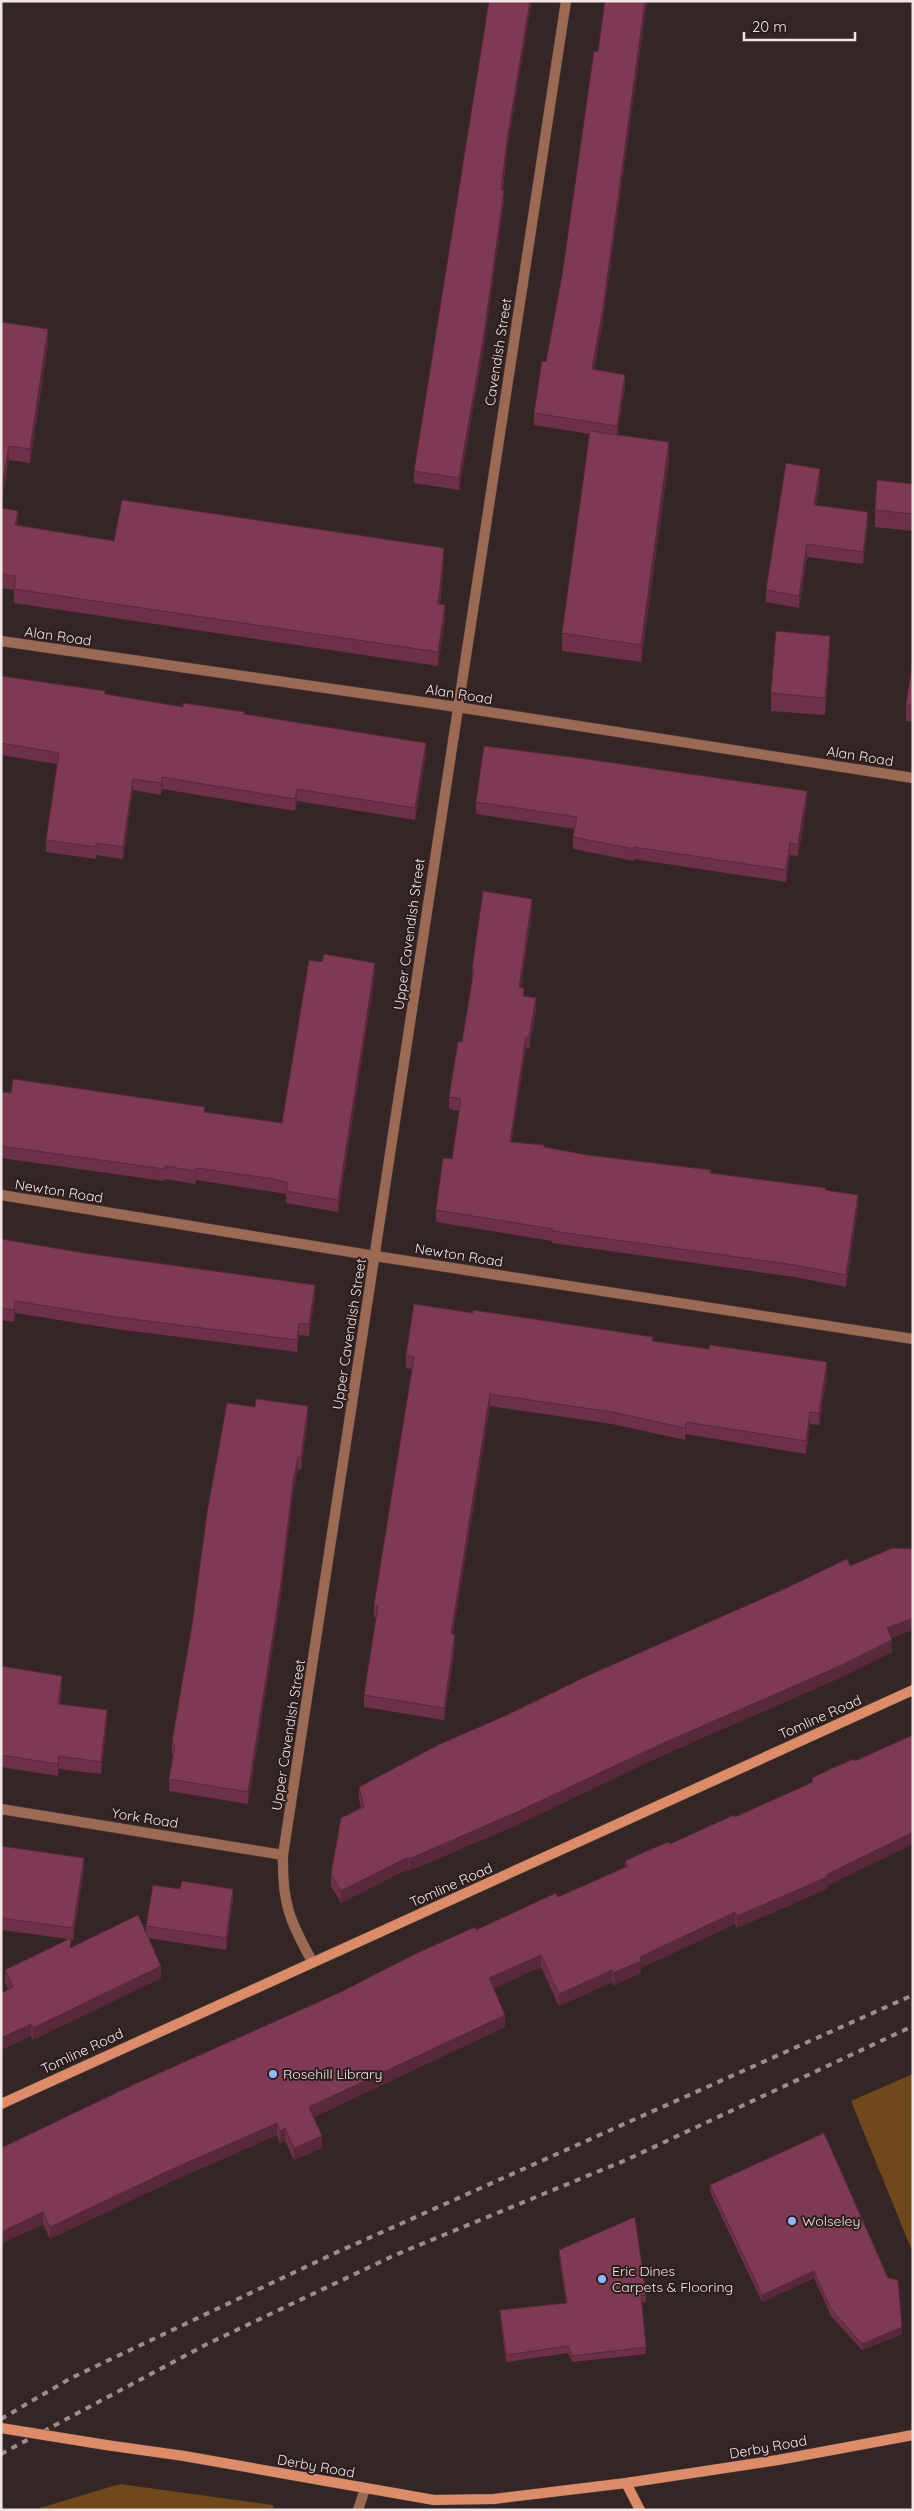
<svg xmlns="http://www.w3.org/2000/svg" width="914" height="2511" font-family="Quicksand,sans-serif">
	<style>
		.forest { fill: #6f491b }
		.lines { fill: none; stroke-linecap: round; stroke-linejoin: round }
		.street-casing { stroke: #504040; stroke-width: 11 }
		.secondary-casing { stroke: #504040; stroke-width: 11 }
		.street { stroke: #9b6954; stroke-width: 10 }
		.secondary { stroke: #dc8c69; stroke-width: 10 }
		.rail { stroke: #9b8e8d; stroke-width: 4; stroke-dasharray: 6 6; stroke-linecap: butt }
		.secondary-bridge-casing { stroke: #504040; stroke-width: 11; stroke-linecap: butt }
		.secondary-bridge { stroke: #dc8c69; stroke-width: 10 }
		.wall { fill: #6c3148 }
		.shaded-wall { fill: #58283b }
		.building { fill: #7e3954; stroke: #58283b }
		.poi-dot { fill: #93b7fd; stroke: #2c1c1b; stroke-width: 2 }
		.labels { text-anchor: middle; stroke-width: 4; stroke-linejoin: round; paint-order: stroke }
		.street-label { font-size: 14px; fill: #f2e7e6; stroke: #2c1c1b }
		.poi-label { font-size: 14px; fill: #f2e7e6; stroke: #2c1c1b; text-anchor: start }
	</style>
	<rect width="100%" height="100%" fill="#362525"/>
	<path class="forest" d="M913,2074V2253L851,2101Z
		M120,2484L273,2505L274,2510H33Z"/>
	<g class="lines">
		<defs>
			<path id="street" d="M1,641L457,707L913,778
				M1,1195L375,1256L913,1339
				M1,1809L283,1855
				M312,1961C289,1920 282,1902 283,1855L566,1
				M358,2510L365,2489"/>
			<path id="secondary" d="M1,2104L913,1690
				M106,2445L184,2456L434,2500L494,2499L626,2483L778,2460L913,2435
				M626,2483L640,2510"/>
		</defs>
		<use href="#street" class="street-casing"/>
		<use href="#secondary" class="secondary-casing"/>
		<use href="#street" class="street"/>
		<use href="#secondary" class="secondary"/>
		<path class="rail" d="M1,2419L71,2378L333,2254L913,1995
			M1,2454L207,2344L395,2255L626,2160L913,2026"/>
		<defs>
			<path id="secondary-bridge" d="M1,2428L106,2445"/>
		</defs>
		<use href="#secondary-bridge" class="secondary-bridge-casing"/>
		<use href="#secondary-bridge" class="secondary-bridge"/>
	</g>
	<path class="wall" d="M605,1H647L603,320L594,370L625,387L617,435L669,459L641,662L562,651V633L590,434L534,425V413L546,362L562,276L598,52Z
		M507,152L503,190L504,202L484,346L459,490L414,483V471Z
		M1,322L48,344L30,463L9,460Z
		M820,481L816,505L868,524L863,564L807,557L799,608L766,602V590Z
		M913,484V531L875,527V510Z
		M1,508L18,525L114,541L444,562L440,604L445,619L438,666L14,603V590L1,588Z
		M830,653L825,715L771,711V693Z
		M913,661V722L906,721V705Z
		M1,676L105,694L183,707L245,714L426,755L415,820L297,801L295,811L162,789L161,795L133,790L123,859L96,855V859L46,852V840L57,764L1,755Z
		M476,802L807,804L798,856L790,855L786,882L634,859V861L573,849V837L575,829L476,814Z
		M532,911L521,987L524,996L536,1011L529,1049L526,1048L511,1142L587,1155L826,1190L858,1207L846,1287L795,1277L552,1243V1241L436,1222V1210L452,1159L459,1111L449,1109V1097L462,1042L472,981V970Z
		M375,975L338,1212L286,1203V1194L274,1192L196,1180L195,1184L165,1179L164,1181L1,1158V1094L205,1112L282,1123Z
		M1,1239L315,1297L309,1336L299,1335L297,1352L116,1329L15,1313L14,1322L1,1320Z
		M653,1341L827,1374L819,1425L810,1424L806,1454L686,1434L685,1440L612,1424L490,1406L453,1634L455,1647L444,1720L364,1707V1695L376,1618L374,1617V1605L412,1369L406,1368V1355Z
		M308,1418L301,1469H298L293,1494L280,1602L248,1804L169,1791V1779L173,1756L172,1754V1742L192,1625Z
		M850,1566L891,1638L892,1652L842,1677L661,1756L519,1824L409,1871L408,1869L341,1903L331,1886V1874L361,1808L359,1799V1787Z
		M1,1666L62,1688L60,1704L107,1723L101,1774L59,1769L58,1776L1,1767Z
		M833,1768L827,1889L737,1928L735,1924L641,1968V1973L613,1986L612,1982L559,2006L541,1967L493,1988L505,2027L314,2117L322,2148L294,2160L285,2141L280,2143L277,2135L170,2182L50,2239L43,2224L1,2244V2148L476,1930L558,1897L625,1867V1861L670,1844L735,1817L812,1783V1778Z
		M1,1846L84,1870L73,1940H71V1947L146,1934V1926L233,1901L226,1950L148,1938L161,1978L33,2040L5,1982V1970L69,1939L1,1930Z
		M710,2185L902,2334L862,2350L831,2316L814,2278L762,2302L710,2192Z
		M559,2250L646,2295V2302H642L646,2354L572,2362L568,2353L506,2362L500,2316V2310L566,2303L559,2256Z"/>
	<path class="shaded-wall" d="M530,1H532L507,152L501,202V190L507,140Z
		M645,1H647L603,320L592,381V369Z
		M504,190V202L484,346L459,490V478Z
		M48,329V344L30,463V449Z
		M625,375V387L617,438V426Z
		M669,442V459L641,662V645Z
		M9,446V460L1,508V493Z
		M820,469V481L814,517V505Z
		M18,511V525H15Z
		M868,512V524L863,564V552Z
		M807,544V557L799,608V596Z
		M444,548V562L438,618V604Z
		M445,605V619L438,666V652Z
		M830,636V653L825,715V698Z
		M426,743V755L415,820V808Z
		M162,777V789L161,795V783Z
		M133,779V790L123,859V847Z
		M297,789V801L295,811V799Z
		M807,791V804L798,856V844Z
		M790,843V855L786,882V870Z
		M532,899V911L519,999V987Z
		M375,963V975L338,1212V1200Z
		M536,998V1011L529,1049V1037Z
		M526,1036V1048L510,1154V1142Z
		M858,1195V1207L846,1287V1275Z
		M315,1285V1297L309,1336V1324Z
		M15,1301V1313L14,1322V1310Z
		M299,1323V1335L297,1352V1340Z
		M827,1362V1374L819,1425V1413Z
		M490,1394V1406L451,1646V1634Z
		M308,1406V1418L301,1469V1457Z
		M810,1412V1424L806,1454V1441Z
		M686,1422V1434L685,1440V1428Z
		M298,1457V1469L293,1494L280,1602L248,1804V1792L293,1482Z
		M913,1618V1630L887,1640V1628Z
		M455,1634V1647L444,1720V1708Z
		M892,1640V1652L842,1677L661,1756L519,1824L409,1871V1859Z
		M62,1676V1688L58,1716V1704Z
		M107,1710V1723L101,1774V1762Z
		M59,1756V1769L58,1776V1764Z
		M913,1832V1844L827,1886V1889L737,1928V1916L826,1875Z
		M408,1857V1869L341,1903V1891Z
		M84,1858V1870L73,1940V1928Z
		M233,1889V1901L226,1950V1938Z
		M735,1912V1924L641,1968V1973L613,1986V1973L640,1957Z
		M541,1955V1967L489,1991V1978Z
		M161,1966V1978L33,2040V2028Z
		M612,1970V1982L559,2006V1994Z
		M505,2015V2027L309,2119V2107Z
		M31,2024V2036L1,2050V2038Z
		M277,2123V2135L170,2182L50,2239V2227L170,2170Z
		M285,2128V2141L280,2143V2131Z
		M322,2136V2148L294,2160V2148Z
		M43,2212V2224L1,2244V2232Z
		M814,2271V2278L762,2302V2295Z
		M902,2327V2334L862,2350V2344Z"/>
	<path class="building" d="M489,1H530L507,140L501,190H504L484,334L459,478L414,471Z
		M605,1H645L603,308L592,369L625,375L617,426L534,413L542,361L546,362L562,276L594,51L598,52Z
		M1,322L48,329L30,449L9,446L1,493Z
		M590,431L669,442L641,645L562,633Z
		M786,463L820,469L814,505L868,512L863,552L807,544L799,596L766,590Z
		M877,480L913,484V514L875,510Z
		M122,500L444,548L438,604L445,605L438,652L14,589L16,576L1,574V508L18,511L15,525L114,541Z
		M776,631L830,636L825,698L771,693Z
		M913,661V705H906Z
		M1,676L105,691V694L183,707V703L245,712L244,714L426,743L415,808L297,789L295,799L162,777L161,783L133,779L123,847L96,843V847L46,840L59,753L1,743Z
		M484,746L579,758L807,791L798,844L790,843L786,870L634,847V849L573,837L577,817L476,802Z
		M483,891L532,899L519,987L524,988L523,996L536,998L529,1037L526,1036L510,1142L544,1145V1147L587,1155L711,1170L710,1173L826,1188L825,1190L858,1195L846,1275L795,1265L552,1231L553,1229L436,1210L443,1158L452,1159L461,1099L449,1097L458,1042H462L474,970H472Z
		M324,954L375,963L338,1200L286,1191L288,1183L274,1179L196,1168L195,1171L165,1166L164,1169L1,1146V1094H2L3,1092L11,1093L13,1079L205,1107L204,1112L282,1123L309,960L322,962Z
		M1,1239L84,1253L315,1285L309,1324L299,1323L297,1340L116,1317L15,1301L14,1310L1,1308Z
		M414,1304L473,1313V1310L653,1337L652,1341L709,1349L710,1345L827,1362L819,1413L810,1412L806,1441L686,1422L685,1428L612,1412L490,1394L451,1634H455L444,1708L364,1695L378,1606L374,1605L414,1357L406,1355Z
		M256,1399L308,1406L301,1457H298L293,1482L280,1590L248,1792L169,1779L175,1746L172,1742L192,1625L207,1513L227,1403L255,1407Z
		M893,1548L913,1549V1618L887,1628L892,1640L842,1665L661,1744L519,1811L409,1859L408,1857L341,1891L331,1874L341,1818L364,1807L359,1787L438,1745L507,1715L587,1676L782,1590L847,1559L850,1566Z
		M1,1666L62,1676L58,1704L107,1710L101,1762L59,1756L58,1764L1,1755Z
		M913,1735V1832L826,1875L827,1877L737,1916L735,1912L640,1957L641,1961L613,1973L612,1970L559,1994L541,1955L489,1978L505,2015L309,2107L322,2136L294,2148L285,2128L280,2131L277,2123L170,2170L50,2227L43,2212L1,2232V2148L135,2084L341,1992L413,1955L475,1927L476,1930L556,1893L558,1897L590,1883L628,1866L625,1861L647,1851L668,1842L670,1844L734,1815L735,1817L813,1782L812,1778L833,1768L854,1759L855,1761Z
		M1,1846L84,1858L73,1928L1,1918Z
		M182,1881L233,1889L226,1938L146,1926L153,1885L180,1889Z
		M138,1915L161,1966L33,2028L31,2024L1,2038V1993L13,1987L5,1970L71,1938L70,1948Z
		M824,2133L888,2278L898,2280L902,2327L862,2344L831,2309L814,2271L762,2295L710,2185Z
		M635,2217L646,2295H641L646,2347L572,2356L568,2346L506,2355L500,2310L567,2303L559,2250Z"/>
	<g class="poi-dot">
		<circle cx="273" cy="2074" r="5"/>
		<circle cx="792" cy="2221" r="5"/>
		<circle cx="602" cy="2279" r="5"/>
	</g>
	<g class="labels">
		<g class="street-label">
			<text transform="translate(498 352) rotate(-81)" y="5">Cavendish Street</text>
			<text transform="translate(58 636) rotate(8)" y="5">Alan Road</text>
			<text transform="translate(459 694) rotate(9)" y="5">Alan Road</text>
			<text transform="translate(860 756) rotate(9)" y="5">Alan Road</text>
			<text transform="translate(409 934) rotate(-82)" y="5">Upper Cavendish Street</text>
			<text transform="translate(59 1191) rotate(9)" y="5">Newton Road</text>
			<text transform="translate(459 1255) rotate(9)" y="5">Newton Road</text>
			<text transform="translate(349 1334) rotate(-81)" y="5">Upper Cavendish Street</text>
			<text transform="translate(820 1717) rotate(-24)" y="5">Tomline Road</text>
			<text transform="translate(288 1735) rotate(-81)" y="5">Upper Cavendish Street</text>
			<text transform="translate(145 1818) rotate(9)" y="5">York Road</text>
			<text transform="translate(451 1885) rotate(-24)" y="5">Tomline Road</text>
			<text transform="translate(82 2051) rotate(-25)" y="5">Tomline Road</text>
			<text transform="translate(768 2447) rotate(-10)" y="5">Derby Road</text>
			<text transform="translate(316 2466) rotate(10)" y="5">Derby Road</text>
		</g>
		<g class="poi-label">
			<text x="283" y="2079">Rosehill Library</text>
			<text x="802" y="2226">Wolseley</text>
			<text x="612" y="2276">Eric Dines<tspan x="612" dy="16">Carpets &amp; Flooring</tspan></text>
		</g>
	</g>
	<rect width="914" height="2511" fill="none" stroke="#f2e7e6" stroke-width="5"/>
	<path d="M744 32v8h111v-8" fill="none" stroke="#f2e7e6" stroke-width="2.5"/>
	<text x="752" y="32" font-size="15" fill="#f2e7e6" stroke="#2c1c1b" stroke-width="4" paint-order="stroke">20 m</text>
</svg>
